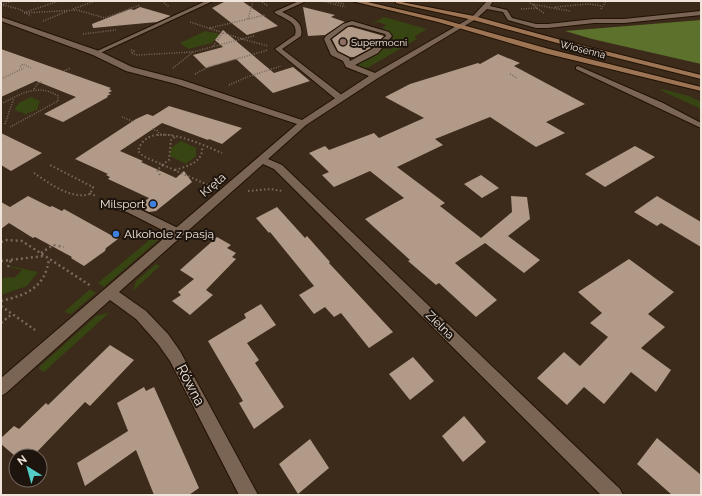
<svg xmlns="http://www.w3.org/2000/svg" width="702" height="496" font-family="Raleway,sans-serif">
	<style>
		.green { fill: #364511 }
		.forest { fill: #5b712c }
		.building { fill: #b19a88 }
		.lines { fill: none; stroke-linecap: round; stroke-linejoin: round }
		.lane-casing { stroke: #221204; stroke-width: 2 }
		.street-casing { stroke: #221204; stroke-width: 2 }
		.secondary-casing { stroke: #221204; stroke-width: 2 }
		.path-far2 { stroke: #7a6a5d; stroke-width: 1.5; stroke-dasharray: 1 1.5; stroke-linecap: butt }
		.path-far1 { stroke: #7a6a5d; stroke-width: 2; stroke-dasharray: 1.5 2.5; stroke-linecap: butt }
		.path { stroke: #7a6a5d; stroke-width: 2.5; stroke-dasharray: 2 3; stroke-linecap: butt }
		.lane { fill: #7a6554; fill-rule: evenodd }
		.street { fill: #7a6554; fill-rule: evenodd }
		.secondary { fill: #9d7555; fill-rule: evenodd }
		.education-dot { fill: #8d6e63; stroke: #1d140d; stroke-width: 1.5 }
		.shop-dot { fill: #3f7fe0; stroke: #1d140d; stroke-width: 1.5 }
		.labels { text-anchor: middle; stroke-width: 4; stroke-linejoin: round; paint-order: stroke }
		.far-poi-label { font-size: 10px; fill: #f1e5db; stroke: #1d140d; text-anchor: start }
		.far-street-label { font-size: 10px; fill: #f1e5db; stroke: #1d140d }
		.street-label { font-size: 12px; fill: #f1e5db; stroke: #1d140d }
		.poi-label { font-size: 12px; fill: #f1e5db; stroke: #1d140d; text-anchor: end }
		.near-street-label { font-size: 14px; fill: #f1e5db; stroke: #1d140d }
	</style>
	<rect width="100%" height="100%" fill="#3c2a1a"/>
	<path class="green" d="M384,17L427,29L414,37L417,39L369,67L365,68L359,66L358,63L382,49H391L399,42L393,40L392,34L382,29L386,25L378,22L371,24Z
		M205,31L220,34L212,43L188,49L180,43Z
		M662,89L689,96L701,102V109L660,90Z
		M31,97L40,101L37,110L26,114L14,110L19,103Z
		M181,141L196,148V156L186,164L170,156L171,148Z
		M160,231L164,235L104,287L98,283Z
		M156,264L160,266L133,291L136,281Z
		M10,266L38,272L27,286L1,295V279L9,277L14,278L22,270L9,267L1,273Z
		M89,290H91L96,293L71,314L64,312Z
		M110,312L44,372L39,369L40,366L96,316Z"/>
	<path class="forest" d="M701,20V64L592,39L565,31Z"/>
	<path class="building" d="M226,1H242L278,26L247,35L212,8Z
		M140,7L171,16L157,22L93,28L92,24L130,9L134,10Z
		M303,7L335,15L331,17L345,22L325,35L308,36Z
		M348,27H352L384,36L371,48L354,57H350L338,51L332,39Z
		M223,30L274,73L293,67L310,81L273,93L236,59L206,68L193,55L223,47L215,40Z
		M1,49L111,88L109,89L112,91L108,93L111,94L107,96L108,97L63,122L44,114L76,97L36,81L1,97Z
		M498,54L520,63L514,66L585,104L546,122L565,133L536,147L490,117L435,139L443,145L397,167L445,203L440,206L481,238L512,212L511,196L527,197L530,219L508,236L540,260L524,273L485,243L455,263L497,300L476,317L439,283L436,285L408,261L410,260L365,219L404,198L370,171L334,187L322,175L329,172L309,153L325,146L329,150L374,133L379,138L424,118L385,97L410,84L478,63L480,64Z
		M169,106L242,128L222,144L209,139L208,140L162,123L120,151L143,161L141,162L176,178L184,171L192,182L156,211L149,212L138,207L149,198L108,179L110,177L106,175L108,174L75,159L136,119L147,114L153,116Z
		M1,133L42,153L11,171L1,165Z
		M635,146L655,157L605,187L585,174Z
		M481,175L499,188L482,198L464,184Z
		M28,196L50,207L52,206L62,211L64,209L118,239L106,248L105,251L84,266L71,258L72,257L35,237L33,238L9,223L1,229V202L10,207Z
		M657,196L701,222V247L661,223L657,226L634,212Z
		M277,207L305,238L307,236L330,262L329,263L393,332L369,348L341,313L334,317L325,307L314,314L299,295L314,286L270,232L269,233L256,218Z
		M217,237L231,245L227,248L236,253L232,257L236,259L206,290L213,295L190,315L172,301L181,295L178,292L194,279L180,270Z
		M629,259L674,292L648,314L665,327L641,348L671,370L656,392L631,372L604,404L584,387L567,405L537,378L564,352L580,366L608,337L590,323L602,313L578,292Z
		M261,304L276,325L247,343L259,360L255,363L284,407L254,429L239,403L243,401L208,341L246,318L244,314Z
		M110,345L134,360L90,406L85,402L33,456H15L1,444V438L14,426L19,429L46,403L48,405Z
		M413,357L434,381L410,400L389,374Z
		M144,387L146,391L154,387L199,488L189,495H154L136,450L85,486L77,463L128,431L117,403Z
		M464,416L486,442L463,462L442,436Z
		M657,438L701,475V495H672L637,464Z
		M310,439L329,468L298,494L279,464Z"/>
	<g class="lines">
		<defs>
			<path id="lane" d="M206,1H213L98,54L93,53Z
				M299,1L304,2L282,12C292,17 304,22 301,36L282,49L343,96V100H337L275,49L295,35C299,21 283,19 274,12Z
				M578,66L663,103L701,123V128L576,69V67Z
				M117,203L133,206L182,230L183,233L182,236H174L127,212L113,209L112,207Z"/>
			<path id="street" d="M487,1H493L490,6L507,10L512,18L536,24H548L594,19H624L701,11V15L624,23H594L548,28H536L508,20L503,12L487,9L476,19L378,78L306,125L268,159L282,165L620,489L623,495H601L274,169L263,164L119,292L146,311L168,334L180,351L258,495H239L170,361L158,344L136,319L110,300L6,393L1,396V378L297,124L176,84L126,71L93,55L1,21V17L99,51L132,67L182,80L302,120L369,76L346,67L343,61L331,55L324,39L326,36L343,24L352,21L389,32L392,36L378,53L355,65L375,73L472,17ZM352,25L385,34L386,36L372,49L350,61L349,58L337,52L330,39L347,26Z"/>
			<path id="secondary" d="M352,1H363L441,19L549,49L701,87V91L544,53L438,22Z
				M396,1L474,16L561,40L701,75V79L557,43L473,20L396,3Z"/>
		</defs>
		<use href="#lane" class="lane-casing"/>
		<use href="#street" class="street-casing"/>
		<use href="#secondary" class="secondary-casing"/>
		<path class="path-far2" d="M162,1L169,7
			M260,1L268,6
			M323,1L345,7
			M331,1L344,4
			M528,1L531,4L570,11
			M1,5L13,1
			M3,5L19,9L31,16
			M555,7L588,4L602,6
			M537,8L545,14
			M73,9L95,1
			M521,9L537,8L532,4
			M601,9L606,1
			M26,12L59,1
			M24,13L77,10L105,18L140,5
			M248,19L253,1
			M43,21L68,11
			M210,28L265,15
			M83,34L116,30
			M254,36L242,39L268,46
			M213,46L223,33
			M131,50L134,51L131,53L137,55L193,52
			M20,67L23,64L31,68
			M173,68L193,52L242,39L190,22
			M64,71L71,68
			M195,74L208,67L268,50
			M510,74L517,78
			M1,79L24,68
			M229,85L247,77L281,66
			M34,89L38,83L43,81
			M1,104C20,94 38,83 58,96V101L10,127
			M122,117L132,121
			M5,124L14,98
			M152,129L158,131L159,134
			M158,135H172"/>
		<path class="path-far1" d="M162,165L169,160L171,140L176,136
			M175,170C188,166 204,162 202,146
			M34,173C49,183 71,200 90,194L93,187L48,164
			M160,175L157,170L163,165
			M208,185L143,156L138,151C148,117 202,145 222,153
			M248,191L271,189L282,191
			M90,193L97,197"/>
		<path class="path" d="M1,242L7,240L22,241L91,286
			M41,253L53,245L64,247
			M1,261L44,256
			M8,267L11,260
			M1,301C27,295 46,287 49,258
			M1,306L35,330
			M1,323L12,314"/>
		<use href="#lane" class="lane"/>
		<use href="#street" class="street"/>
		<use href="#secondary" class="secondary"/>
	</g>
	<circle class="education-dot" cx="343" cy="42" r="4"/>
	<g class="shop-dot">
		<circle cx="153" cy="204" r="4"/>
		<circle cx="116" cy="234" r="4"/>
	</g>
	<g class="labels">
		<g class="far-poi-label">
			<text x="351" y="46">Supermocni</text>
		</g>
		<g class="far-street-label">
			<text transform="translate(583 49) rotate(14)" y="4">Wiosenna</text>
		</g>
		<g class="street-label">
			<text transform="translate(213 185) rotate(-41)" y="4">Kręta</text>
			<text transform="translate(440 325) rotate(44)" y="4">Zielna</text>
		</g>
		<g class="poi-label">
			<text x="145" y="208">Milsport</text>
			<text x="124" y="238" text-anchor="start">Alkohole z pasją</text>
		</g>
		<g class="near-street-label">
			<text transform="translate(191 385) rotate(62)" y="5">Równa</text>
		</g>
	</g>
	<rect width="702" height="496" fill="none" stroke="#f1e5db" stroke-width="4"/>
	<g transform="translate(28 468) rotate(323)"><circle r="19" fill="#1d140d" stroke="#72685f"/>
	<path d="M0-3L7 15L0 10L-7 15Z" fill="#54cdc8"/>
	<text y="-6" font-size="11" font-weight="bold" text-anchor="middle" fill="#f1e5db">N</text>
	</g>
</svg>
